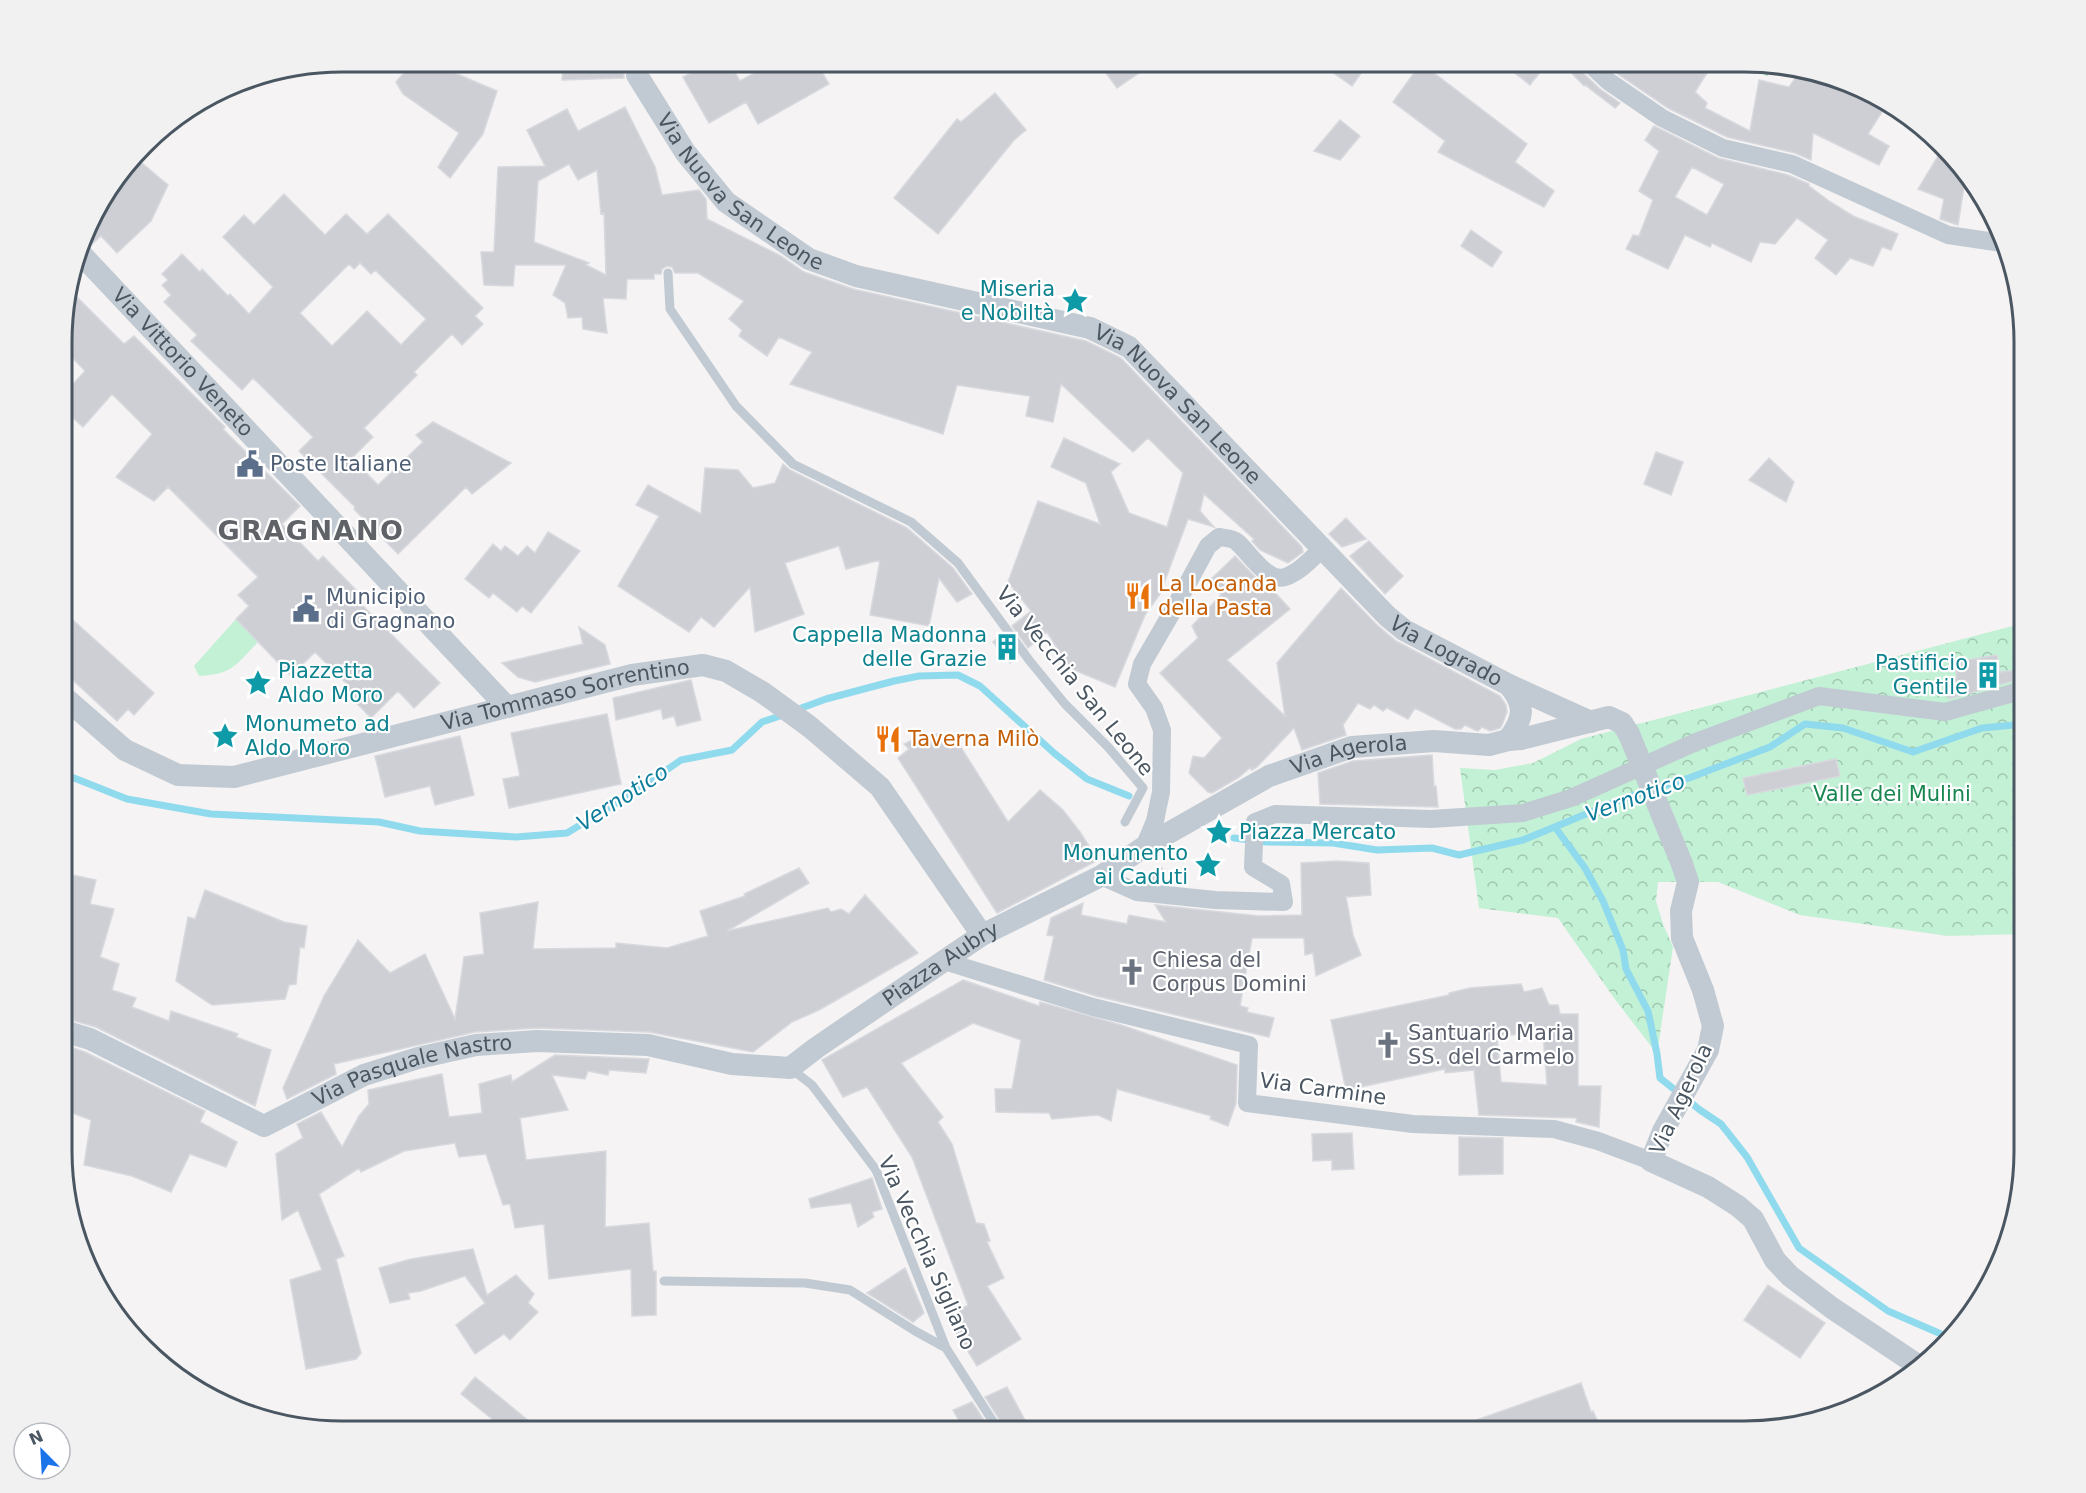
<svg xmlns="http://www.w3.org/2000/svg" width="2086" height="1493" font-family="'DejaVu Sans',sans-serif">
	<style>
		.green { fill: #c3f1d5 }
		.forest { fill: url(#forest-crowns) }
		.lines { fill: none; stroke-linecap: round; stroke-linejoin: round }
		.stream { stroke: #90daee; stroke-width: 7 }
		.building { fill: #cdcfd5; stroke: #d7d9de; stroke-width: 1.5; fill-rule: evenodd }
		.service { stroke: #c1cad2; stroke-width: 9 }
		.minor { stroke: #c1cad2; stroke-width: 18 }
		.tertiary { stroke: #c1cad2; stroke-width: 22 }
		.tertiary-bridge { stroke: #c1cad2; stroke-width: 22 }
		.labels { text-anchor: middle; stroke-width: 4.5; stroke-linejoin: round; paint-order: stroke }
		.street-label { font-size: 21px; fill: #4a5661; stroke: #fff }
		.culture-label { font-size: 21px; fill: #0d838f; stroke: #fff; text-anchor: end }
		.service-label { font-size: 21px; fill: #4e5e75; stroke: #fff; text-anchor: start }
		.food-label { font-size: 21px; fill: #c56008; stroke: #fff; text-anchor: start }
		.park-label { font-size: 21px; fill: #17864f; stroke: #fff }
		.worship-label { font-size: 21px; fill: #5b616d; stroke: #fff; text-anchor: start }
		.water-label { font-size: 22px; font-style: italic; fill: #0c7c9b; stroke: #fff }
		.district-label { font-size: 27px; font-weight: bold; letter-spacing: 1.5px; fill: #5f6368; stroke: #fff }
		.rim { fill: none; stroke: #4a5661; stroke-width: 3 }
	</style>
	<defs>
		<pattern id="forest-crowns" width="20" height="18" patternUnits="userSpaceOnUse" patternTransform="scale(1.5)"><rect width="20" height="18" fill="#c3f1d5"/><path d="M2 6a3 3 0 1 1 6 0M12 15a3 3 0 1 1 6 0" fill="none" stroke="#a0c6b0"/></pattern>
	</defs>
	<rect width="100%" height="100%" fill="#f5f3f3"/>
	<path class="green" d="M236,619L258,642C237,664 232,675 199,676L194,666Z"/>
	<path class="forest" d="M1735,62H1762L1775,65L1767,76L1744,69Z
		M2024,623V934L1948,936L1800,915L1718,882H1658L1656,901L1663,924L1673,947L1657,1054L1614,998L1558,918L1479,908L1460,768L1495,770L1533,763L1581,739Z"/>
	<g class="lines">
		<path class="stream" d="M796,710L826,699L894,681L919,676L958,675L980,686L1054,753L1087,779L1129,796
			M64,774L127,799L211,814L379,822L420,831L516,837L567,833L638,790L681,760L732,750L762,722L786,714
			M1555,827L1585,868L1603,901L1623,950L1626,969L1648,1011L1657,1054L1660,1078L1700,1110L1721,1124L1747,1157L1799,1248L1888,1311L1948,1337
			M1234,838L1267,842L1333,843L1377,850L1432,848L1459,855L1523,840L1625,798L1689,778L1770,747L1805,724L1843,728L1913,752L1982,728L2024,724"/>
	</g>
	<path class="building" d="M413,62H429L497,91L483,134L450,178L438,167L459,133L403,94L396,82Z
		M563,62H623L624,78L562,80Z
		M712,62H729L740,81L774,62H816L829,84L758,124L746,102L709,123L683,77Z
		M1098,62H1155L1117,88Z
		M1318,62H1369L1352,86Z
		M1501,62H1548L1530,85Z
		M1561,62H1577L1580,70L1600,89L1620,103L1615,108L1585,85L1584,86Z
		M1604,62H1714L1695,92L1707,103L1705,108L1750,131L1759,80L1789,87L1801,70L1835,76L1887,104L1868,134L1889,146L1879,165L1813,133L1811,160L1795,153L1727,137L1668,108L1615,72Z
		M1421,63L1527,144L1515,162L1554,191L1544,207L1438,152L1445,141L1393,102Z
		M995,93L1026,130L1014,140L938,234L894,198L957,119L961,122Z
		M625,107L655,167L662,195L699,190L706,199L707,219L779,255L804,272L853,289L1086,341L1121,358L1302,547L1303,552L1288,563L1260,550L1252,541L1254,539L1204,494L1200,511L1214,527L1188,519L1160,594L1145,615L1115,687L1069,668L1047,632L1028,648L1012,626L1031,611L1008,582L1038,501L1100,524L1086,483L1051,467L1064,438L1120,464L1111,472L1129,513L1167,527L1183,473L1148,438L1133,452L1061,384L1053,422L1026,416L1030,396L957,385L943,434L790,384L812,352L779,337L767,356L739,336L742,330L729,319L744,301L698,273H675L672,267L667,266L662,269L661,274H654V279H627L626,299L603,298L607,333L583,329L582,317L568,318L565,303L553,295L566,265H515L513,286L484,285L481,252H494L498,167L545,166L527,130L567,109L578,131ZM569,164L578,180L597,170L601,214L604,213L606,275L586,265L589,263L534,242L538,181Z
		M1340,120L1360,136L1340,160L1314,151Z
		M1654,126L1718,158L1788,175L1809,184V186L1829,201L1853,216L1898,234L1891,250L1882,247L1873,266L1850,258L1836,275L1815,258L1828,240L1797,218L1775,244L1760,242L1751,262L1712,243L1710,247L1685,235L1668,269L1626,249L1633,235L1639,236L1653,200L1639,191L1659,151L1645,140ZM1692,167L1724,184L1707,215L1675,197Z
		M1941,151L1965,180L1958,225L1940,219L1944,199L1918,189Z
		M136,158L168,185L151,221L117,253L101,236L91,245L84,240L91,218Z
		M284,194L325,235L346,214L367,234L388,214L483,308L475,316L483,324L462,345L452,334L414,372L417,375L364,428L373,437L352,458L378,485L423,442L416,435L433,422L511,463L472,494L466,487L398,554L354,509L355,507L299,451L313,437L253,378L242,390L191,341L197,335L164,302L171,295L162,285L168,280L162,274L182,254L200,272L202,269L228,296L230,294L249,314L273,287L223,237L244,215L254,225ZM360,263L371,274L375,270L426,319L401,345L367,311L332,346L300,313L349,264L354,269Z
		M1471,230L1502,252L1492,267L1461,246Z
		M69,289L124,344L134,336L225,427L223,429L300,506L282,524L318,561L323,556L357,591L352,595L440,683L414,708L398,691L371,718L344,690L349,686L315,652L291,676L236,619L249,606L238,595L258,577L168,487L154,501L116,477L152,434L112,394L83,427L64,410V394L85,371L64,349V306Z
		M1656,452L1683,462L1671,495L1644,484Z
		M1769,458L1794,482L1786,502L1749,480Z
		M783,464L790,470L907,528L953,568L972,594L957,602L939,578L929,626L870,615L880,560L846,569L839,546L785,563L804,614L755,632L750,587L714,627L701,617L689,632L618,586L659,516L636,505L648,485L701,514L705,468L738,470L753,488L775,483Z
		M1346,518L1366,539L1342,547L1329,534Z
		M548,532L580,551L531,613L522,606L517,612L493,593L489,598L465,579L493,544L501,551L505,546L518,556L527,546L535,553Z
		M1369,541L1403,576L1385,594L1350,556Z
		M1235,556L1258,580L1269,586L1290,609L1227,660L1285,716L1277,663L1341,588L1377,625L1396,641L1500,696L1506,705L1507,712L1502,725L1500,728L1490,731L1482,727L1478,731L1475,730L1465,725L1461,729H1455L1415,708L1408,719L1387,708L1383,711L1374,705L1370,709L1358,703L1343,725L1346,735L1302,750L1294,728L1257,767L1252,770L1250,768L1238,778L1212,793L1208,792L1189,773L1193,756L1204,758L1222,738L1160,673L1198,638L1192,626L1221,595L1210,580Z
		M64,612L154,693L134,715L128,709L117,721L64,672Z
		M579,627L605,645L610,664L535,682L518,677L502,663L583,644Z
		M1002,634L1018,656L1010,663L993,642Z
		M1997,655L2000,672L2019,670L2020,679L1949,699L1945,679L1957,677L1954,662Z
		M691,680L701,720L677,726L674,716L663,719L661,709L616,720L613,698Z
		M607,714L621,784L509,808L503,779L520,776L511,733Z
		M937,734L945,747L957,741L1008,822L1040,790L1063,810L1080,832L1098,860L997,913L898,758L909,749L904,744L922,735L929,738Z
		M460,736L474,795L435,805L430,786L385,797L375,756Z
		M1432,755L1434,786H1436L1438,807L1320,804L1318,773L1353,761Z
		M1836,759L1840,776L1747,795L1743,778Z
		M1337,861L1369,863L1371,895L1346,897L1353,935L1361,955L1316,976L1313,953L1305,955L1304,938H1252L1240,1006L1248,1008L1247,1012L1274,1018L1269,1037L1096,996L1044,980L1054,936L1047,935L1051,918L1083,903L1081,915L1127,924L1129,915L1166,922L1155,905L1259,916L1302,915L1301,863Z
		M799,868L809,883L727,931L828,908L831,912L841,909L849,914L865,895L918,953L819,1010L792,1022L753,1052L649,1032L537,1028L475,1032L334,1064L336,1074L287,1099L283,1088L324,996L358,940L390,973L425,954L455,1019L464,957L484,954L480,913L538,902L533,949L616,948V943L667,948L708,936L700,911L745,896L744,894Z
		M1162,868L1164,883L1140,881L1139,878Z
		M64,873L96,880L90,904L114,909L100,957L119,964L112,990L136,998L132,1007L169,1021L171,1011L238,1034L236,1037L271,1050L255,1106L96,1027L64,1018Z
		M205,890L284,922L307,926L304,948L300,947L296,984L289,985L285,999L212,1005L176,981L188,917L195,919Z
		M963,980L1039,1006L1040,1002L1121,1025L1237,1065L1236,1103L1228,1126L1210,1119L1211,1116L1117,1089L1111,1121L1098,1115L1052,1119L1049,1113L996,1112L995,1089H1012L1021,1040L973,1023L901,1063L943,1117L938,1122L952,1144L976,1223L984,1224L990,1241L987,1242L1004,1278L987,1286L1021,1339L977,1366L947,1318L968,1305L912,1157L867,1087L843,1097L822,1060Z
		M1521,984L1524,992L1542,988L1549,1005H1558L1560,1014H1578V1086H1601L1599,1127L1576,1122L1577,1118L1479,1115L1474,1070L1445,1073V1069L1346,1090L1331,1020L1449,995V993L1470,988ZM1543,1033L1547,1085L1501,1082L1497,1036Z
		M64,1045L85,1052L205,1111L200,1122L237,1142L226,1167L190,1154L171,1192L132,1176L84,1165L91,1120L67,1111V1100L64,1099Z
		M555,1055L649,1059L646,1073L609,1070L608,1075L588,1071L585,1079L552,1075L568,1110L520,1118L526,1160L606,1151L605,1227L649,1223L653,1271H656V1315L632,1316L631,1269L549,1279L544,1224L515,1228L510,1204L503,1205L486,1154L459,1157L455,1143L404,1151L361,1172L359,1168L319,1194L344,1256L336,1259L361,1353L356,1359L306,1369L290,1280L322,1270L298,1210L282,1220L276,1154L303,1138L297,1124L321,1112L342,1147L359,1116L369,1104L368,1090L442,1074L449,1117L482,1113L479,1084L511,1075L512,1082Z
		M1352,1133L1354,1169L1332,1170V1160L1313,1161L1312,1134Z
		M1459,1137L1503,1138V1174L1459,1175Z
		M872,1178L882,1209L872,1212L874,1217L858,1227L851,1203L811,1208L809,1199Z
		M473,1249L487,1295L516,1275L534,1294L528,1303L538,1312L510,1340L504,1334L475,1354L456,1325L485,1303L465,1276L421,1291L408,1293L410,1299L390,1303L379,1268L411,1259Z
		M905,1268L924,1313L913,1322L867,1293Z
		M1768,1285L1825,1323L1800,1358L1744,1320Z
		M475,1377L529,1421L521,1431H507L461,1394Z
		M1581,1383L1591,1412L1593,1411L1602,1431H1452L1451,1429Z
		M1007,1387L1026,1422L1006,1430L985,1397Z
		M972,1402L991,1431H965L953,1410Z"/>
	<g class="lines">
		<path class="service" d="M668,273L670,309L736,406L793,464L911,522L958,563L1029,660L1065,704L1108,747L1143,788L1125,822
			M790,1068L812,1085L876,1170L946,1348L999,1431
			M664,1281L805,1283L850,1290L915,1331L946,1348"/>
		<path class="minor" d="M1588,62L1608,81L1662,118L1723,148L1792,164L1948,235L2002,243
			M1144,847L1155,821L1161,792L1162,730L1154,708L1137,684L1142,664L1171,614L1208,546L1219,537C1225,538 1233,538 1237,542C1249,552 1267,583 1285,577C1300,572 1312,558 1323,548
			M1101,876L1137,892L1215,900L1284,902L1281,884L1253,867L1255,822L1275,814L1431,819L1523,813L1571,798L1696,742L1819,696L1945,712L2024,690
			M944,961L1093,1007L1249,1045L1247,1103L1413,1124L1554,1129L1598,1141L1651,1161"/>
		<g class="tertiary">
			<path id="s1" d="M636,62L637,75L685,152L726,202L809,259L856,276L1090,328L1129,347L1387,616L1404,630L1509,685L1591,722"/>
			<path id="s2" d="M80,253L507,707"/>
			<path id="s3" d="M64,697L125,750L178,775L234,777L632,675L703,665L726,671L762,692L810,727L880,787L982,935"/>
			<path d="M1508,740C1524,718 1526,706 1509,685"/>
			<path d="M1682,864L1688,882L1681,911L1682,938L1703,990L1713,1026L1708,1050L1663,1131L1651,1161L1708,1187L1738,1206L1753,1219L1775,1260L1790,1276L1832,1308L1916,1364"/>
			<path id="s4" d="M64,1031L90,1039L264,1126L364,1075L418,1058L476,1045L537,1041L648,1045L732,1064L790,1068L816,1048L982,935L1101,876L1144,847L1269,776L1352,747L1434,741L1489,745L1508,740L1521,739L1609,717L1622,723L1629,734"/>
		</g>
		<path class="tertiary-bridge" d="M1629,734L1682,864"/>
	</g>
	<defs>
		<symbol id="sight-bare" viewBox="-9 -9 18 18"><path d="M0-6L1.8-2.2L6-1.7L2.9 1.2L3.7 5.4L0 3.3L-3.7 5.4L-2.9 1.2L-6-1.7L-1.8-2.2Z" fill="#0f9aa8" stroke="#fff" stroke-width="2.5" paint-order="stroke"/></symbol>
		<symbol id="civic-bare" viewBox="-9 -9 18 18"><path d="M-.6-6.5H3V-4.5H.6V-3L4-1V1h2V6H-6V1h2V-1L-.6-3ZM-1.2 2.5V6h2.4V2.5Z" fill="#5c6f8a" stroke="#fff" stroke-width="2.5" paint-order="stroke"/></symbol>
		<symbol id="restaurant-bare" viewBox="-9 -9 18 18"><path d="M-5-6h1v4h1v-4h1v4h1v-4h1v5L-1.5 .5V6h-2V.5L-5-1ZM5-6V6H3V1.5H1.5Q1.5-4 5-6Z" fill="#e8710a" stroke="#fff" stroke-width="2.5" paint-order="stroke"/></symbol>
		<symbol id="building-bare" viewBox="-9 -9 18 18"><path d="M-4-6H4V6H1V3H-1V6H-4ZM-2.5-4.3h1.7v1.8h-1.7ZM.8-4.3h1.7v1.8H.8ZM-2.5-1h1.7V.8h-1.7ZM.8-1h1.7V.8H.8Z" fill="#0f9aa8" stroke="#fff" stroke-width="2.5" paint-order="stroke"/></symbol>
		<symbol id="church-bare" viewBox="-9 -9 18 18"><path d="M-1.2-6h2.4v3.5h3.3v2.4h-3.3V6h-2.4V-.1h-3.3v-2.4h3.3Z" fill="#6b7280" stroke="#fff" stroke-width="2.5" paint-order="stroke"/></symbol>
	</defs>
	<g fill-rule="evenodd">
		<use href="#sight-bare" x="1056" y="282" width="38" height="38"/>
		<use href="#civic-bare" x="231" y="445" width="38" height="38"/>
		<use href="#restaurant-bare" x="1119" y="577" width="38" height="38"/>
		<use href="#civic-bare" x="287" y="590" width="38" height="38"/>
		<use href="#building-bare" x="988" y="628" width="38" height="38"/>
		<use href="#building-bare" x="1969" y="656" width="38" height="38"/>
		<use href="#sight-bare" x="239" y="664" width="38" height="38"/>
		<use href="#sight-bare" x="206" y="717" width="38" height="38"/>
		<use href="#restaurant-bare" x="869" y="720" width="38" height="38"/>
		<use href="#sight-bare" x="1200" y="813" width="38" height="38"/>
		<use href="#sight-bare" x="1189" y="846" width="38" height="38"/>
		<use href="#church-bare" x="1113" y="953" width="38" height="38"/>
		<use href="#church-bare" x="1369" y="1026" width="38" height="38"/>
	</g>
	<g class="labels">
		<g class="street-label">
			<text dy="7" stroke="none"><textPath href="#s1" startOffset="172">Via Nuova San Leone</textPath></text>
			<text dy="7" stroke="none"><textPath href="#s2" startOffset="150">Via Vittorio Veneto</textPath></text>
			<text dy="7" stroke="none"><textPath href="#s1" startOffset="676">Via Nuova San Leone</textPath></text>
			<text dy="7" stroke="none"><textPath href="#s1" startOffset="1044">Via Logrado</textPath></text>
			<text transform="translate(1075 681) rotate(51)" y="7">Via Vecchia San Leone</text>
			<text dy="7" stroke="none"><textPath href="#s3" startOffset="537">Via Tommaso Sorrentino</textPath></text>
			<text dy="7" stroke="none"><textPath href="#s4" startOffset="1412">Via Agerola</textPath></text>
			<text dy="7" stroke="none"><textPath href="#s4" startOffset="950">Piazza Aubry</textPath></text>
			<text dy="7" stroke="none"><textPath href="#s4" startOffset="382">Via Pasquale Nastro</textPath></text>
			<text transform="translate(1323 1089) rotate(8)" y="7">Via Carmine</text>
			<text transform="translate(1681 1099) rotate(-65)" y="7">Via Agerola</text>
			<text transform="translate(927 1253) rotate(66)" y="7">Via Vecchia Sigliano</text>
		</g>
		<g class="culture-label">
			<text x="1055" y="296">Miseria<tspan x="1055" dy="24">e Nobiltà</tspan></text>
			<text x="987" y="642">Cappella Madonna<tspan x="987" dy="24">delle Grazie</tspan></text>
			<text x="1968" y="670">Pastificio<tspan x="1968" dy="24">Gentile</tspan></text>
			<text x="278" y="678" text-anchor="start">Piazzetta<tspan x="278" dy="24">Aldo Moro</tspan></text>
			<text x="245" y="731" text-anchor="start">Monumeto ad<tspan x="245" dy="24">Aldo Moro</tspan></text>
			<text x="1239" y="839" text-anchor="start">Piazza Mercato</text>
			<text x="1188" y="860">Monumento<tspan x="1188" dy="24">ai Caduti</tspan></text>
		</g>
		<g class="service-label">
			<text x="270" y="471">Poste Italiane</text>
			<text x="326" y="604">Municipio<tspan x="326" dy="24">di Gragnano</tspan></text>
		</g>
		<g class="food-label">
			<text x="1158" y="591">La Locanda<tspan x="1158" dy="24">della Pasta</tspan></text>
			<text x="908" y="746">Taverna Milò</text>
		</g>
		<g class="park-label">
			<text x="1892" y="801">Valle dei Mulini</text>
		</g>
		<g class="worship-label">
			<text x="1152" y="967">Chiesa del<tspan x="1152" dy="24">Corpus Domini</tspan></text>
			<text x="1408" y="1040">Santuario Maria<tspan x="1408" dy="24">SS. del Carmelo</tspan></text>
		</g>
		<g class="water-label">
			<text transform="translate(622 797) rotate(-33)" y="8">Vernotico</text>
			<text transform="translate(1635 797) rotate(-20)" y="8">Vernotico</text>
		</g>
		<g class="district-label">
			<text x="311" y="540">GRAGNANO</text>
		</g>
	</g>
	<path d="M0 0H2086V1493H0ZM342 72H1744A270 270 0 0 1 2014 342V1151A270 270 0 0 1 1744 1421H342A270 270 0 0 1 72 1151V342A270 270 0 0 1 342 72Z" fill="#f1f1f2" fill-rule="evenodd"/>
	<path class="rim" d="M342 72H1744A270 270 0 0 1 2014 342V1151A270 270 0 0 1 1744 1421H342A270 270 0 0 1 72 1151V342A270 270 0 0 1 342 72Z"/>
	<g transform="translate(42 1451) rotate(336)"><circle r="28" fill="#ffffff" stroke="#b7bbc0" stroke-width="1.5"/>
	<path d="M0-4.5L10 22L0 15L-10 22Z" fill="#1a73e8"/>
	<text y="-9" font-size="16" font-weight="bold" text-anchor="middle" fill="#4a5661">N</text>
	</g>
</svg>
